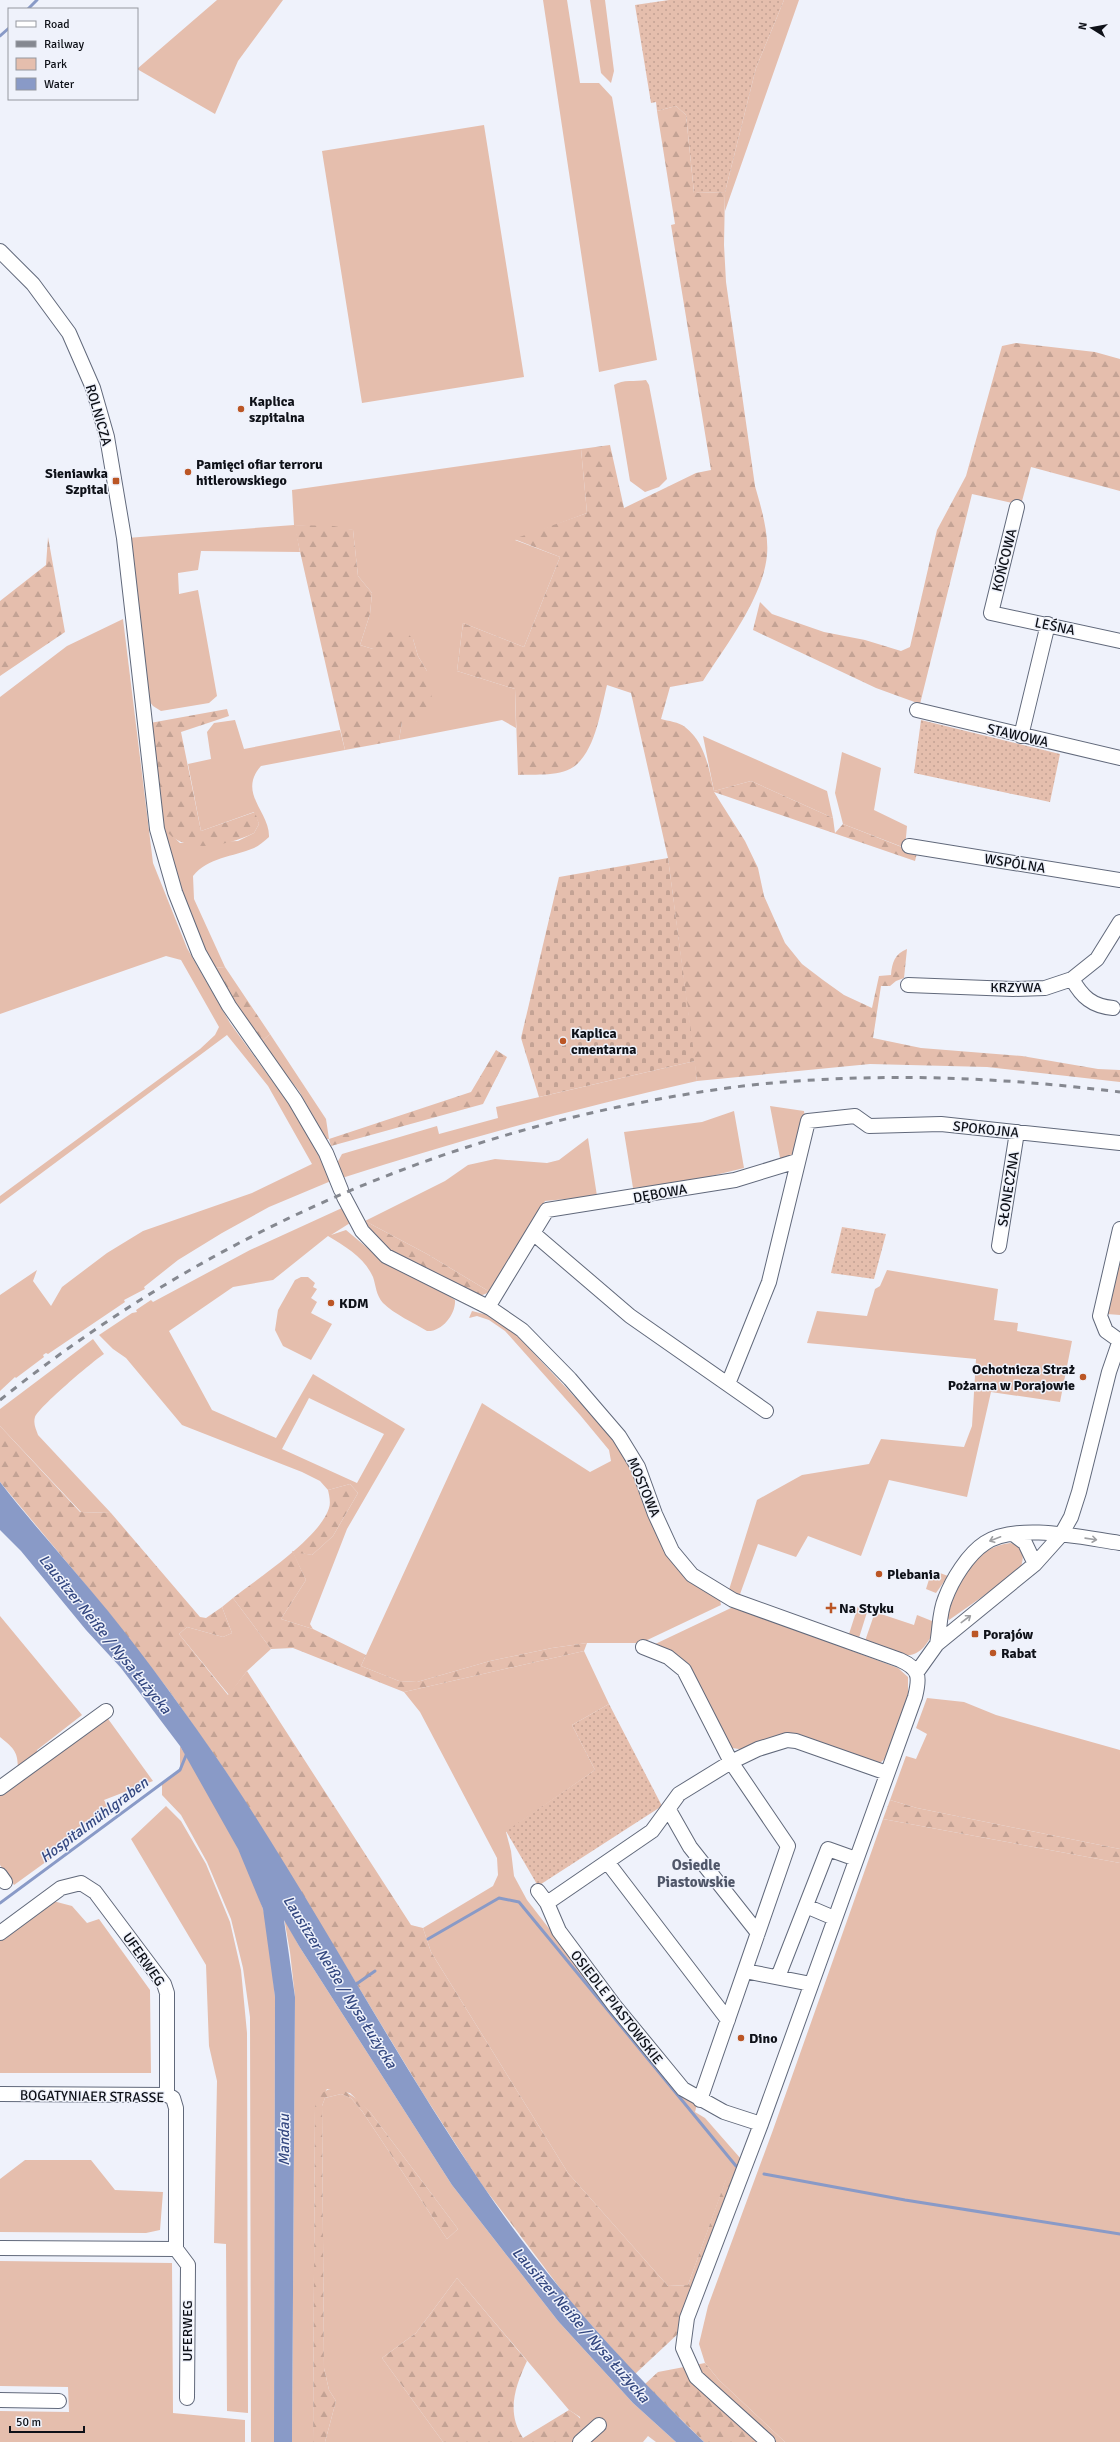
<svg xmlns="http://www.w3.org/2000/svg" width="1120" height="2442" font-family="Signika,sans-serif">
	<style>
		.green { fill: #e5bead; fill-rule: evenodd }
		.forest { fill: url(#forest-firs) }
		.cemetery { fill: url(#cemetery-stones) }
		.garden { fill: url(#garden-dots) }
		.water { fill: #899ac7 }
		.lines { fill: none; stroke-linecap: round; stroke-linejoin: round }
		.stream { stroke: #899ac7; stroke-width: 3 }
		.minor-casing { stroke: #61697b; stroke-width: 16 }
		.minor { stroke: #fff; stroke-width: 14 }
		.rail { stroke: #858890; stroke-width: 3; stroke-dasharray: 7 7; stroke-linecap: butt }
		.oneway { stroke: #9fa0a3 }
		.poi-dot { fill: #bb5625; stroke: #eff2fb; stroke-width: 1.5 }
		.labels { text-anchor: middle; stroke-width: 3; stroke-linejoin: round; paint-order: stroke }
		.poi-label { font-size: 14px; font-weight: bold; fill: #0e1118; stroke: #eff2fb; text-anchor: start }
		.street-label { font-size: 14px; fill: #0e1118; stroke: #eff2fb }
		.water-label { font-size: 15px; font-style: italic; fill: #334780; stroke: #eff2fb }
		.neighbourhood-label { font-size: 15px; font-weight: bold; fill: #505769; stroke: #eff2fb }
	</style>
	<defs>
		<pattern id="forest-firs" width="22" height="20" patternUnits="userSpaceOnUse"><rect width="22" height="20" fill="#e5bead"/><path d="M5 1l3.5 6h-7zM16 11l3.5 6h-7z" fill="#c3a294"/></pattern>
		<pattern id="cemetery-stones" width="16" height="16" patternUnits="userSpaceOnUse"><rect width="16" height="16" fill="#e5bead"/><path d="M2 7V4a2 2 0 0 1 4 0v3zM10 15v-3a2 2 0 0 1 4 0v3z" fill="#c3a294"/></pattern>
		<pattern id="garden-dots" width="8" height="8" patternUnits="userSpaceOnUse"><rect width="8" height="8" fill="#e5bead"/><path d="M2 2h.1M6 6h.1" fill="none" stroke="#c3a294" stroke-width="1.8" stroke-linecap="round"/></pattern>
	</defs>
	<rect width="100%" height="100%" fill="#eff2fb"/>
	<path class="green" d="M217,0H283L238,61L215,114L137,69Z
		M543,0H567L580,83H599L612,97L657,360L599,372Z
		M590,0H605L614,71L611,83L601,73Z
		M784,0H799L725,211V192L756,68Z
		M484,125L524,377L362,403L322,151Z
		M646,380L649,385L667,479L659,487L645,492L630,481L614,385C623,379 635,382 646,380Z
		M581,449L587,513L515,540L560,557L524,647L463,623L457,671L515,689L516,728L502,720L399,740L402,722H416L427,671L418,656L413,639L373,649L360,645L370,614L372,593L358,576L353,530L295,525L300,552L201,551L198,570L178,573L179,594L198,590L217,696L209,703L161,711L153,706L146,697L127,538L294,525L292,490Z
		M123,619L153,863L187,948L230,1023L302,1122L331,1181L269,1207L222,1233L178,1260L144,1287L145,1289L124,1300L125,1302L48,1354L46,1353L43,1355L44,1357L16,1378L15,1377L0,1391V1295L37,1270L33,1281L51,1306L62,1287L107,1253L143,1231L252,1193L312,1164L268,1086L227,1035L0,1204V1196L200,1049L215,1035L219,1027L181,960L166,956L0,1014V697L67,646Z
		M235,720L244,749L340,730L345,750L261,766C237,793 270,812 269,837C264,841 259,846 254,848C233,857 208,857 193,876L194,899L225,967L212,968L179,891L164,828L180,843L238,841L254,833L259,824L254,812L201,831L188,764L211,759L207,732L214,723Z
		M703,736L827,791L833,818L751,781L714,791Z
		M842,752L881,768L874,810L907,826L905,848L843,824L835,793Z
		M270,1034L326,1119L329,1139H326L323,1134L299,1091L260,1043Z
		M695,1061L697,1081C577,1108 459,1140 342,1178L336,1165L342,1154L437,1126L439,1134L498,1118L496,1107Z
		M770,1106L804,1111L805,1121L795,1159L781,1163Z
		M734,1111L744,1168L683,1183L633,1188L624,1132L702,1122Z
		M588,1138L597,1196L545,1201L527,1234L490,1292L427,1254L365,1221L445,1181L468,1165L495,1159L547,1163L559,1160Z
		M342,1208L350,1223L331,1235L346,1230L383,1261L433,1285L455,1300C456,1314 442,1332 427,1331C414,1323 394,1314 383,1303C376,1295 376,1286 373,1277C364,1257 346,1247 328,1236L273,1280L233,1287L169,1331L212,1410L276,1438L313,1374L405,1429L347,1529L310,1624L313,1629L281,1619L306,1580L292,1551L312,1555L333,1536L358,1493L350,1484L328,1490L320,1481L302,1472L182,1425L126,1358L113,1349L99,1335L132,1313L137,1312L136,1310L151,1300L153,1302L250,1250ZM309,1398L384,1434L357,1483L282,1449Z
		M1120,1250V1315L1107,1314Z
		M887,1270L998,1289L994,1320L1018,1323L1017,1331L1072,1341L1060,1402L991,1392L967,1497L889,1480L861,1556L808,1536L796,1557L758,1544L739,1597L728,1593L757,1500L802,1475L869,1464L881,1439L964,1447L972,1426L976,1359L807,1343L817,1311L867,1316L875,1289L880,1286Z
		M301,1277H308L315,1283L313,1287L317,1289L311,1298L317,1302L311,1313L332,1324L311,1360L283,1346L275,1330L278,1310L295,1280Z
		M472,1311L492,1316L510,1328L603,1427L624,1454L652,1516L720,1599L721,1605L641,1643H587L552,1648L490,1661L417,1682L399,1681L361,1666L482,1403L590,1472L611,1461L609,1450L580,1415L505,1331L489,1320L477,1316L469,1318Z
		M93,1339L104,1354C93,1361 39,1407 35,1417C33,1424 36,1429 38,1435L111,1513L81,1512L0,1426V1409Z
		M1010,1543C1025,1546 1025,1559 1019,1571L949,1620L947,1616C958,1584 973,1547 1010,1543Z
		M932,1570L948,1576L936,1593L926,1589Z
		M233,1598L271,1649L247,1671L229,1695L179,1634L187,1627L223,1637L232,1633L222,1607Z
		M858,1606L868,1609L858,1641L849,1634Z
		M731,1608H737L898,1668L908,1677V1699L889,1755L880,1763L801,1738L746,1750L732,1748L685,1663L651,1646Z
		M875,1612L914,1625L917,1615L937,1623C919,1669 903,1656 864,1644Z
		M0,1616L82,1715L37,1750L36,1759L18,1771C18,1752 15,1749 0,1737Z
		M584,1651L609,1704L572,1725L595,1770L506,1832L511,1851L514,1876L527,1900L595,1988L697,2104L695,2112L705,2118L741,2159L736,2174L726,2180L688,2285L668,2286L568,2173L431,1952L423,1928L493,1886L498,1875L497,1858L420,1712L404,1692Z
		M927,1698L964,1702L996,1715L1120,1750V1849L917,1808L890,1800L906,1756L916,1759L927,1734L916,1728Z
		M106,1716L153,1781L104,1800L112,1814L14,1885L0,1865V1793Z
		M180,1746C212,1798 244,1852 263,1909C272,1937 272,1969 275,1997L274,2442H251L250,2017L243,1968L231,1919L207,1862L181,1815L162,1795V1784L180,1770Z
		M166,1806L181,1821L206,1864L230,1922L241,1970L247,2033L248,2413L227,2411L226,2244L214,2243L217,2081L209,2046L206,1965L131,1839Z
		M883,1819L1120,1863V2442H785L719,2380L705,2363L699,2344L708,2306L773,2130Z
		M53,1901L72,1906L87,1923L99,1919L150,1990L151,2073H0V1940Z
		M284,1918L299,1946L452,2185L558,2321L633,2403L676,2442H656L648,2436L643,2442H582L580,2417L569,2410L457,2278L416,2333L382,2358L443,2442H325L336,2401L329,2390L324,2368L322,2106L325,2098L341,2094L351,2098L362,2111L447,2239L458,2229L370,2112L350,2093L327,2089L315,2107L313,2442H292L295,1997L290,1952Z
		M25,2160H91L115,2190L163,2192L160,2230L146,2233L0,2232V2179Z
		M0,2261L172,2263L173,2413L245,2420V2442H0V2411L69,2412L68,2387L0,2386Z"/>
	<path class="forest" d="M676,106L686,115L694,193L725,192L724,245L726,282L755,486C761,507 769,533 767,555C763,598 726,645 703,681L670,687L661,719C668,721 679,722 685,727C705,742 709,769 714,791L751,781L833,818L835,833L843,824L917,853L915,861L714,792L745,841L758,868L764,896L785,943L802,964L823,980L844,995L872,1008L879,976L891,975C892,962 895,954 907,949L904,978L896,981L890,986H881L873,1038L921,1048L1022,1056L1098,1069L1120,1070V1082L987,1067L870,1064L697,1081L668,858L631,693L607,685C601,709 596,748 576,765C563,777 534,774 518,775L515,689L457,671L463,623L524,647L560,557L514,539L587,513L581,449L610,445L624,508L696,473L711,470L671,225L675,224L657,111Z
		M1016,343L1095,352L1120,359V491L1031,467L1021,505L972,494L920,704L876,688L753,630L760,602L772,614L824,632L865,640L901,651L910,647L937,530L966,476L1002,346Z
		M294,525L334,526L353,530L358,576L372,593L370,614L360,645L373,649L383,633L405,631L413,639L418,656L427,671L432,699L428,714L416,722H402L399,740L345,750Z
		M48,537L65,632L0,676V601L46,565Z
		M227,709L229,716L181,732L201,831L255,812L259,824L254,833C229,845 184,857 164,828C160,822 152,737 150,723Z
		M225,967L270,1034L260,1043L212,968Z
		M496,1050L507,1057L483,1104L331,1146L329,1139L471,1092Z
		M365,1221L427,1254L490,1292L480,1296C450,1281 374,1253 365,1221Z
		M0,1426L80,1512L111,1513L200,1617L206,1618L222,1607L232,1633L223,1637L187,1627L179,1634L228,1695L247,1671L411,1925L423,1928L431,1952L568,2173L668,2286L688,2285L726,2179L736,2174L681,2331L635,2374L569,2300L482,2185L424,2095L265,1833L226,1772L170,1692L109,1613L0,1482Z
		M350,1484L358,1493L333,1536L312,1555L293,1552L306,1580L281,1619L313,1629L366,1655L361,1666L399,1681L417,1682L490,1661L552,1648L587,1643L584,1651L404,1692L293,1648L271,1649L233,1598C258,1578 320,1538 329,1508C331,1502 329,1495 328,1490Z
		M890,1800L917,1808L1120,1849V1863L883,1819Z
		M340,2088L360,2101L370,2112L458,2229L447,2239L362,2111L351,2098L341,2094L325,2098L322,2106L324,2368L329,2390L336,2401L325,2442H313L315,2107C320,2092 324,2089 340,2088Z
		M457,2278L527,2361C515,2387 506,2412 523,2438L569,2410C585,2420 586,2424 582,2442H443L382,2358L416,2333Z
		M705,2363L719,2380L785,2442H704L645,2384L658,2372Z"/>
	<path class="cemetery" d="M668,858L695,1061L539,1097L521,1038L559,877Z"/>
	<path class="garden" d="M669,0H784L756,68L725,192L694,193L686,115L676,106L657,111L656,102L651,103L635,5Z
		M921,720L1060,754L1050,802L914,773Z
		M842,1227L886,1234L874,1279L831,1273Z
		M609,1704L662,1806L538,1886L506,1831L595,1770L572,1725Z"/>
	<path class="water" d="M0,1482C34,1526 72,1567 108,1611C149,1662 188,1716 225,1770C315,1905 390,2049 481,2183C545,2278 622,2363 704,2442H676L633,2403L558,2321L452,2185L299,1946L284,1920L295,1997L292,2442H274L275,1997L263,1909L238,1849L180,1746L121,1668L86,1630L21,1551L0,1530Z"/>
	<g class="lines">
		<path class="stream" d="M28,9L37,0
			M0,36L9,28
			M0,1903L180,1770L187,1753
			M428,1939L499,1898L519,1902L736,2166
			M355,1985L375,1971
			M764,2174L905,2200L1120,2234"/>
		<defs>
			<path id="minor" d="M0,251L33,284L69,333L93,388L107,437L124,538L157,829L175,892L199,953L229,1006L295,1100L326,1153L341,1190
				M1017,507L991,613L1120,641
				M917,710L1120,758
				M1021,736L1048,624
				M909,846L1120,880
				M1072,979C1082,997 1092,1006 1113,1008
				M908,985L1013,989L1045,988L1072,979L1097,959L1120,922
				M344,1197L362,1231L386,1256L490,1308L522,1330L570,1379L619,1436L638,1467L655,1514L672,1551L692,1575L733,1600L900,1660C920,1669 920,1677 915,1697L761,2124L687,2318L683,2348L696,2377L768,2442
				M533,1233L630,1316L766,1411
				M999,1246L1017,1132
				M488,1307L547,1210L735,1180L797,1161
				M1120,1341L1106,1331L1100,1316L1120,1229
				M728,1384L769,1282L808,1121L855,1116L869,1126L941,1124L1120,1143
				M1013,1534L1025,1543L1035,1564
				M937,1644C940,1630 939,1613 945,1599C952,1580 968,1554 985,1543C1017,1522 1084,1538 1120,1543
				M643,1647L668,1657L684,1670L731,1762L788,1846L700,2100
				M917,1672L937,1644L1035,1564L1061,1535L1071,1517L1079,1492L1109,1372L1120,1340
				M0,1788L106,1711
				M669,1810L690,1847L758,1933
				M608,1863L728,2020
				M0,1875L5,1882
				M538,1891L547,1903L559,1931L614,2005L683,2089L724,2112L761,2124
				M547,1903L652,1831L679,1794L731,1762L758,1749L787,1740L796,1741L887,1773
				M806,1906L834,1918
				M0,1933L61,1888L81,1883L95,1892L164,1984L167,1993V2095
				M745,1971L811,1984
				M778,1977L828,1849L856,1859
				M0,2094L167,2095L173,2098L176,2108V2249
				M0,2248L176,2249L188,2265L187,2398
				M0,2400L59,2401
				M580,2442L599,2425"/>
		</defs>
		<use href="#minor" class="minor-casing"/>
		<use href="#minor" class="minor"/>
		<path class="rail" d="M0,1400C182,1254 390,1155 618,1107C673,1096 729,1086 784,1082C897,1073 1008,1078 1120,1092"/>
	</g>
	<defs><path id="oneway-shaft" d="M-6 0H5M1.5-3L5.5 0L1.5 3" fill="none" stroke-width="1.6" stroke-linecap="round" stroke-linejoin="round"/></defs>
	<g class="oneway">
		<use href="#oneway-shaft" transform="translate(995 1539) rotate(159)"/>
		<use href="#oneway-shaft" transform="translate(1091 1539) rotate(8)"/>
		<use href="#oneway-shaft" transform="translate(966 1619) rotate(-37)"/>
	</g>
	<g class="poi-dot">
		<circle cx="241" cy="409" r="4"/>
		<circle cx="188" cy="472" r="4"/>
		<rect x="112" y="477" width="8" height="8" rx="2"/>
		<circle cx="563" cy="1041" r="4"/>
		<circle cx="331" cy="1303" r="4"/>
		<circle cx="1083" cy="1377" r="4"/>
		<circle cx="879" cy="1574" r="4"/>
		<path d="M829 1602h4v4h4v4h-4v4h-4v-4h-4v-4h4z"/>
		<rect x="971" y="1630" width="8" height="8" rx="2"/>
		<circle cx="993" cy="1653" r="4"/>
		<circle cx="741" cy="2038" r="4"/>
	</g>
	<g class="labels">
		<g class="poi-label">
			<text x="249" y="406">Kaplica<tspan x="249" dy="16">szpitalna</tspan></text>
			<text x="196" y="469">Pamięci ofiar terroru<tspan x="196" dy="16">hitlerowskiego</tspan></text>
			<text x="108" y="478" text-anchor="end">Sieniawka<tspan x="108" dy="16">Szpital</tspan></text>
			<text x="571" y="1038">Kaplica<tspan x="571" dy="16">cmentarna</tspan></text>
			<text x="339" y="1308">KDM</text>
			<text x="1075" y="1374" text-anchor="end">Ochotnicza Straż<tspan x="1075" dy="16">Pożarna w Porajowie</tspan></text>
			<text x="887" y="1579">Plebania</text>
			<text x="839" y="1613">Na Styku</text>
			<text x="983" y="1639">Porajów</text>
			<text x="1001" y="1658">Rabat</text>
			<text x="749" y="2043">Dino</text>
		</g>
		<g class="street-label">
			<text transform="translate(99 415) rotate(74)" y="5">ROLNICZA</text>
			<text transform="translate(1004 560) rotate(-76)" y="5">KOŃCOWA</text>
			<text transform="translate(1055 626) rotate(12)" y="5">LEŚNA</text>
			<text transform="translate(1018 735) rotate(13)" y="5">STAWOWA</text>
			<text transform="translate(1015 863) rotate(9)" y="5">WSPÓLNA</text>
			<text x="1016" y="992">KRZYWA</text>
			<text transform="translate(986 1129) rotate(6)" y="5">SPOKOJNA</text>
			<text transform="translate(1008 1189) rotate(-81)" y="5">SŁONECZNA</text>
			<text transform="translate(660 1193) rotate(-10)" y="5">DĘBOWA</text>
			<text transform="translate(644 1487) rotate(67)" y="5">MOSTOWA</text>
			<text transform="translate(144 1959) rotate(55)" y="5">UFERWEG</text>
			<text transform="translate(617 2007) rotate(52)" y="5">OSIEDLE PIASTOWSKIE</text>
			<text transform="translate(92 2096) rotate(1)" y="5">BOGATYNIAER STRASSE</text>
			<text transform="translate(187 2331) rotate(-90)" y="5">UFERWEG</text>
		</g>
		<g class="water-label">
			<text transform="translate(105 1634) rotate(51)" y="5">Lausitzer Neiße / Nysa Łużycka</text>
			<text transform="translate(94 1820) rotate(-37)" y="5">Hospitalmühlgraben</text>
			<text transform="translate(340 1982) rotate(58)" y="5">Lausitzer Neiße / Nysa Łużycka</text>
			<text transform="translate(284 2140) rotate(-90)" y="5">Mandau</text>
			<text transform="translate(581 2325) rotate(49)" y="5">Lausitzer Neiße / Nysa Łużycka</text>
		</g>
		<g class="neighbourhood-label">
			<text x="696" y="1870">Osiedle<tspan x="696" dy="17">Piastowskie</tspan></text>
		</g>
	</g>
	<rect x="8" y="8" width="130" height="92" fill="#eff2fb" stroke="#9598a0"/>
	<rect x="16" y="21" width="20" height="6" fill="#ffffff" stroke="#9598a0"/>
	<text x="44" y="28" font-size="12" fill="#0e1118">Road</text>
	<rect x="16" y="41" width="20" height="6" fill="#858890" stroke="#9598a0"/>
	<text x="44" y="48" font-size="12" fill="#0e1118">Railway</text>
	<rect x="16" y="58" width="20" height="12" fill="#e5bead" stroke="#9598a0"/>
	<text x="44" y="68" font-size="12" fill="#0e1118">Park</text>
	<rect x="16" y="78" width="20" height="12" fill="#899ac7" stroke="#9598a0"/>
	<text x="44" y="88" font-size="12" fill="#0e1118">Water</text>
	<g transform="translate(1092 28) rotate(281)" stroke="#eff2fb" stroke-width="3" paint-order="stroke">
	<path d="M0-3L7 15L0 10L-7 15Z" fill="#0e1118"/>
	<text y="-6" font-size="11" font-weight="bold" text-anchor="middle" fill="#0e1118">N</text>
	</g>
	<path d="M10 2426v6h74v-6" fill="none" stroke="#0e1118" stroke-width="2"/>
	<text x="16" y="2426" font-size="12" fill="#0e1118" stroke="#eff2fb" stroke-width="3" paint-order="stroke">50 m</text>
</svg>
